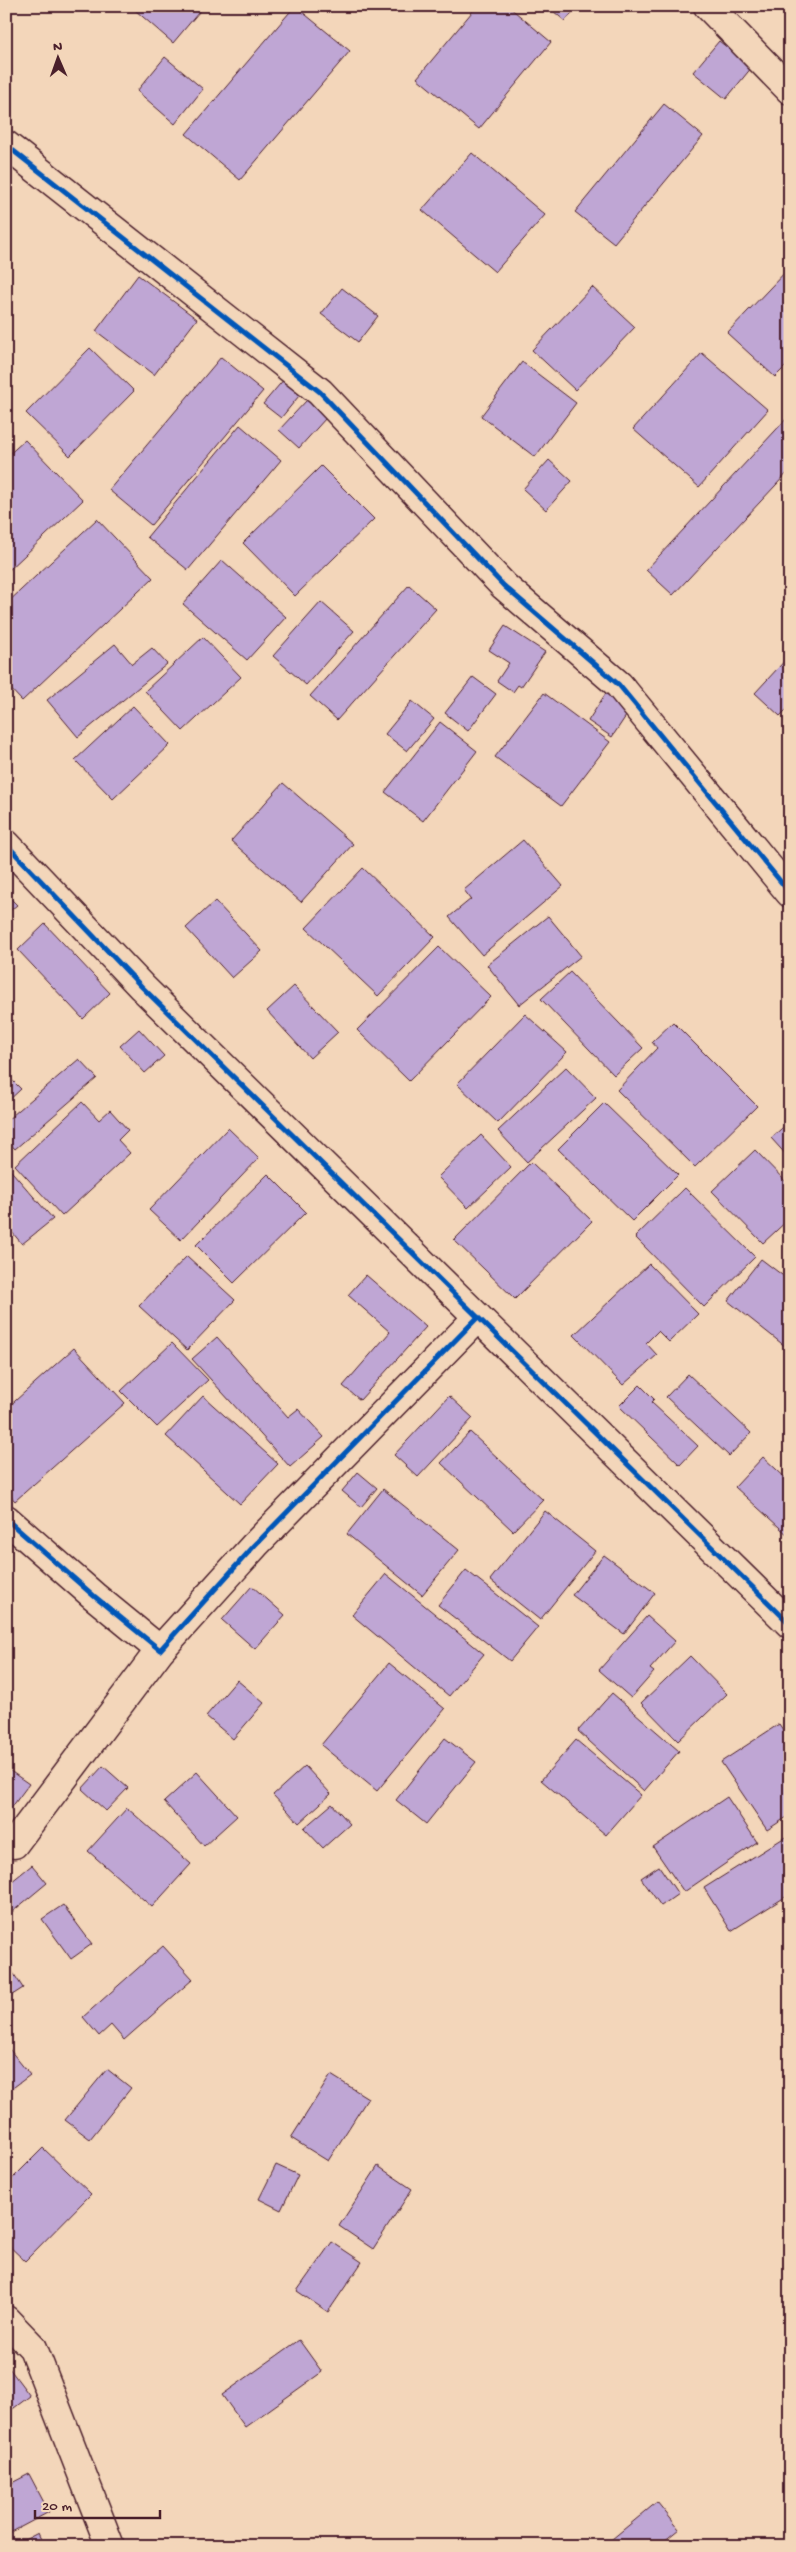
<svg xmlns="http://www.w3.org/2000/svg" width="796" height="2552" font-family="'Gochi Hand',sans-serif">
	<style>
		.building { fill: #bfa6d4; stroke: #4a1f2b }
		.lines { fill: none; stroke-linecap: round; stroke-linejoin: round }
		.minor-casing { stroke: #4a1f2b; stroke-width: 31 }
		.minor { stroke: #f3d6ba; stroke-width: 28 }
		.cycleway-casing { stroke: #f3d6ba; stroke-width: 8 }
		.cycleway { stroke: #0057b8; stroke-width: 5 }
	</style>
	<rect width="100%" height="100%" fill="#f3d6ba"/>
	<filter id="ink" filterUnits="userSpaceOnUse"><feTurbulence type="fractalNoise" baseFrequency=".02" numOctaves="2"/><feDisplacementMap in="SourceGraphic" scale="10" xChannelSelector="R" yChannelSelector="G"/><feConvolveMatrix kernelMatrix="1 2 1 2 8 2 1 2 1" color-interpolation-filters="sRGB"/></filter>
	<g filter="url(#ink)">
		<path class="building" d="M138,6H204L173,43L135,10Z
			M295,6L350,51L240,180L186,134Z
			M477,6H508L551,42L479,129L417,78Z
			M547,6H578L565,21Z
			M719,41L752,67L726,99L693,72Z
			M165,57L203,89L175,124L137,91Z
			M664,104L703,136L614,243L575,212Z
			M472,153L545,215L495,272L422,210Z
			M790,267V362L775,377L727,333Z
			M138,275L197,319L154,375L96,331Z
			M592,287L635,327L575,390L532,350Z
			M342,288L378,316L358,342L321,314Z
			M90,348L134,391L70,456L26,413Z
			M702,353L768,410L699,487L633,429Z
			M221,357L263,391L151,525L109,490Z
			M522,362L576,403L535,457L481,416Z
			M285,378L303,391L281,418L263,404Z
			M307,400L326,418L299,448L279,430Z
			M788,417L790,470L673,595L646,570Z
			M240,425L281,460L188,570L147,537Z
			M25,440L83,500L6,573V457Z
			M549,460L572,481L546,510L523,489Z
			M321,466L374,519L295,596L243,543Z
			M97,519L153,578L22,701L6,684V604Z
			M222,560L286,617L247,660L183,604Z
			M409,585L436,609L337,720L310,696Z
			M321,602L354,631L306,685L273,656Z
			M505,626L545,652L521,687L518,685L513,692L497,681L509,663L489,650Z
			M203,637L241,677L183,731L145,691Z
			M115,644L132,664L152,648L167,664L78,737L47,700Z
			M790,655V706L780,716L755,693Z
			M473,677L496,694L468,731L445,713Z
			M544,693L610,742L561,806L495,757Z
			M606,693L630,710L612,737L588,721Z
			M412,701L434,719L407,751L385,734Z
			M133,706L170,745L113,799L75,760Z
			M440,722L477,751L423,821L385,792Z
			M283,783L353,844L301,902L231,841Z
			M523,840L563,886L482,955L449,917L471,899L464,890Z
			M363,868L435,937L378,996L306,928Z
			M6,894L17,905L6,914Z
			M215,901L262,951L232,978L186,928Z
			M548,916L581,956L519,1005L487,965Z
			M45,924L110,993L83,1019L18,950Z
			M439,947L491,997L409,1081L357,1030Z
			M570,972L643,1048L614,1075L541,999Z
			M294,986L338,1032L310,1058L267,1011Z
			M525,1014L567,1052L498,1123L457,1084Z
			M673,1022L757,1106L695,1167L617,1090L657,1048L652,1042Z
			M139,1029L164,1056L145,1073L120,1046Z
			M79,1059L97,1078L15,1149L6,1139V1121Z
			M566,1067L596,1098L527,1162L498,1131Z
			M6,1074L21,1089L6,1103Z
			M82,1102L99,1120L110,1110L128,1130L118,1140L130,1153L62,1216L15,1165Z
			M604,1103L678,1175L632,1221L558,1149Z
			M790,1121V1159L771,1138Z
			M228,1128L259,1158L181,1240L149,1210Z
			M481,1135L511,1167L468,1208L438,1177Z
			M755,1150L790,1186V1218L763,1243L712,1191Z
			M531,1162L592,1221L515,1299L454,1240Z
			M6,1165L53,1219L22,1244L6,1225Z
			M268,1174L306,1212L234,1283L196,1245Z
			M685,1188L755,1257L704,1307L635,1237Z
			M187,1256L235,1300L187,1350L139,1306Z
			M761,1259L790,1281V1342L786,1347L728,1301Z
			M649,1264L698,1314L669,1342L658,1331L646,1343L657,1355L623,1385L574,1335Z
			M366,1275L426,1327L360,1400L343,1386L390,1332L348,1295Z
			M217,1337L288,1417L298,1409L324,1437L290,1467L192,1359Z
			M172,1343L208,1380L157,1427L121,1391Z
			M74,1348L125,1403L15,1501L6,1491V1409Z
			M688,1374L751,1433L729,1456L666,1397Z
			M640,1385L654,1399L651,1402L698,1446L680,1465L619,1406Z
			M203,1396L278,1464L240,1504L166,1436Z
			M449,1396L473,1418L418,1477L394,1455Z
			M470,1432L543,1500L513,1531L441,1463Z
			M763,1457L790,1482V1537L735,1487Z
			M358,1472L377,1488L361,1507L342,1491Z
			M383,1489L459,1550L422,1595L347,1534Z
			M545,1511L595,1551L540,1620L490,1580Z
			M604,1555L655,1593L624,1634L572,1595Z
			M466,1570L538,1627L510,1661L438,1605Z
			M386,1574L484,1654L449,1696L352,1615Z
			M252,1586L285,1615L255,1649L222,1620Z
			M647,1616L675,1641L650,1669L654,1672L631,1698L599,1670Z
			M690,1656L727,1694L678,1741L641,1703Z
			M389,1663L445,1709L377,1791L321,1745Z
			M237,1680L264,1703L233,1739L206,1716Z
			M612,1693L679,1751L644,1791L578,1731Z
			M779,1724L790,1740V1815L767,1830L721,1762Z
			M445,1738L476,1762L426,1824L396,1800Z
			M576,1740L641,1795L606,1835L541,1780Z
			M103,1766L128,1788L106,1811L82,1789Z
			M305,1766L331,1794L299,1823L273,1795Z
			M6,1768L29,1784L6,1815Z
			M197,1772L237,1816L204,1846L164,1802Z
			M727,1797L757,1842L684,1892L653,1847Z
			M332,1804L350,1824L323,1848L304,1828Z
			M127,1808L191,1864L152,1907L88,1851Z
			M790,1834V1894L731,1931L704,1888Z
			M32,1865L47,1883L6,1917V1886Z
			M659,1866L678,1894L661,1906L641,1878Z
			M63,1905L92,1944L71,1959L42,1919Z
			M163,1946L193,1979L124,2040L111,2025L99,2036L83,2017Z
			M6,1962L23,1988L6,1999Z
			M6,2045L30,2075L6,2093Z
			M107,2069L131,2088L90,2139L65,2120Z
			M331,2075L368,2098L328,2161L291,2138Z
			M43,2148L91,2194L25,2261L6,2243V2185Z
			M276,2165L298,2175L281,2210L259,2199Z
			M378,2166L412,2189L373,2249L339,2226Z
			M332,2242L362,2262L328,2312L297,2291Z
			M299,2340L322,2372L245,2427L222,2395Z
			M6,2364L30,2396L6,2414Z
			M29,2474L49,2512L6,2535V2486Z
			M657,2502L679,2529L658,2546H607L606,2544Z
			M38,2533L44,2546H13Z"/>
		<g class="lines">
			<defs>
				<path id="minor" d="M708,6L790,90
					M6,145L320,392L504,586L619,685L790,893
					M6,844L142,987L790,1624
					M6,1519L94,1596L160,1650L255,1545L478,1317
					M14,1844L160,1650
					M6,2320L33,2348L110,2546"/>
			</defs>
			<use href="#minor" class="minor-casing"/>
			<use href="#minor" class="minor"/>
			<defs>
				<path id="cycleway" d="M6,145L320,392L504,586L619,685L790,893
					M6,844L142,987L790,1624
					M6,1519L94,1596L160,1650L255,1545L478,1317"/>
			</defs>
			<use href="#cycleway" class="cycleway-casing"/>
			<use href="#cycleway" class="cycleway"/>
		</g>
	</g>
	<rect width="796" height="2552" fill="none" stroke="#f3d6ba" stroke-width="25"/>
	<rect x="12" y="12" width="771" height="2527" fill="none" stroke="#4a1f2b" stroke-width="2" filter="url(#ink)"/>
	<g transform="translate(58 58) rotate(358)" stroke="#f3d6ba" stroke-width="4" paint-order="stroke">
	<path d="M0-4L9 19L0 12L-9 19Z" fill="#4a1f2b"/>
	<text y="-8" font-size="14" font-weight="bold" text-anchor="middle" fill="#4a1f2b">N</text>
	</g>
	<path d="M35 2510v8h125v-8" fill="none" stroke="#4a1f2b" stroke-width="2.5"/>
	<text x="42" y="2510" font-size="15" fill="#4a1f2b" stroke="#f3d6ba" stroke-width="4" paint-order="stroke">20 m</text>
</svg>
